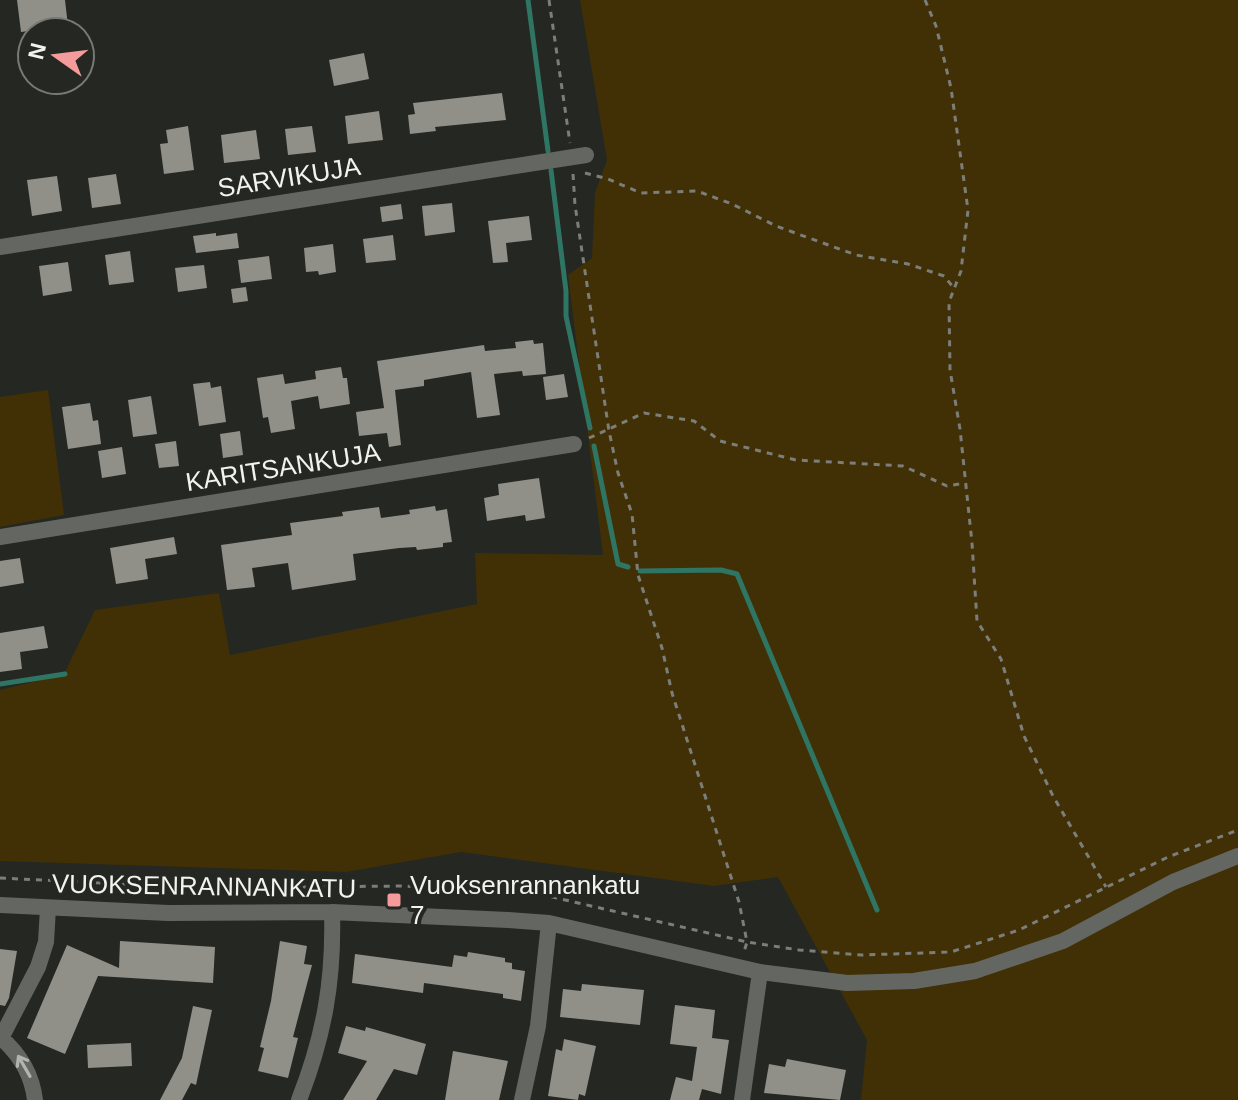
<svg xmlns="http://www.w3.org/2000/svg" width="1238" height="1100" font-family="Arial,sans-serif">
	<style>
		.green { fill: #413006 }
		.lines { fill: none; stroke-linecap: round; stroke-linejoin: round }
		.stream { stroke: #2f7563; stroke-width: 5 }
		.building { fill: #909089 }
		.path { stroke: #7b7e79; stroke-width: 3; stroke-dasharray: 6 6; stroke-linecap: butt }
		.street { stroke: #646761; stroke-width: 16 }
		.oneway { stroke: #b2b4af }
		.poi-dot { fill: #f59b9b; stroke: #242722; stroke-width: 3 }
		.labels { text-anchor: middle; stroke-width: 8; stroke-linejoin: round; paint-order: stroke }
		.street-label { font-size: 26px; fill: #f1f3ef; stroke: #242722 }
		.poi-label { font-size: 26px; fill: #f1f3ef; stroke: #242722; text-anchor: start }
	</style>
	<rect width="100%" height="100%" fill="#242722"/>
	<path class="green" d="M580,0H1238V1100H861L867,1040L778,877L714,886L461,852L346,872L0,861V690L60,675L66,670L95,610L219,593L230,655L477,604L475,553L603,555L568,275L592,258L595,193L607,160Z
		M48,390L64,515L0,527V397Z"/>
	<g class="lines">
		<path class="stream" d="M528,0L548,151
			M551,170L566,291V316L590,428
			M594,446L618,564L628,567
			M640,571L721,570L737,574L877,910
			M0,684L65,674"/>
	</g>
	<path class="building" d="M17,0H65L68,26L21,32Z
		M364,53L369,79L334,86L329,60Z
		M502,93L506,120L435,127L436,131L410,134L408,115L415,114L413,103Z
		M379,111L383,140L348,144L345,116Z
		M188,126L194,170L164,174L160,144L168,143L166,130Z
		M312,126L316,152L288,155L285,129Z
		M256,130L260,159L224,163L221,135Z
		M116,174L121,204L92,208L88,178Z
		M57,176L62,211L32,216L27,180Z
		M452,203L455,232L425,236L422,206Z
		M401,204L403,219L382,222L380,207Z
		M529,216L532,240L506,243L508,262L493,263L488,221Z
		M216,233V236L237,233L239,248L196,253L193,236Z
		M393,235L396,260L366,263L363,239Z
		M333,244L336,272L319,275L318,271L306,272L304,248Z
		M130,251L134,282L109,285L105,255Z
		M269,256L272,279L241,283L238,260Z
		M68,262L72,291L43,296L39,266Z
		M204,265L207,288L178,292L175,268Z
		M246,287L248,301L233,303L231,289Z
		M533,340L534,344L543,343L546,374L523,376L522,371L494,374L500,415L477,418L471,372L424,380V386L395,390L401,445L389,447L387,433L359,436L356,412L384,408L377,361L484,345L485,351L516,348L515,342Z
		M341,367L343,378H347L350,404L320,409L318,396L291,401L295,429L271,433L268,417L263,418L257,378L283,374L285,384L316,379L315,371Z
		M564,374L568,397L546,400L543,377Z
		M210,382L211,388L221,386L226,422L199,426L193,384Z
		M151,396L157,434L133,437L128,400Z
		M90,403L93,421L98,420L101,444L68,449L62,407Z
		M240,431L243,455L223,458L220,434Z
		M176,441L179,466L159,468L155,444Z
		M122,447L126,474L102,478L98,451Z
		M539,478L545,518L526,521L525,515L487,521L484,498L499,495L498,484Z
		M435,506L436,511L447,509L452,542L443,543V547L417,550L416,547L399,548L353,554L356,580L292,590L288,563L252,568L255,587L227,590L221,545L292,535L290,523L343,516L342,512L379,507L381,518L410,514L409,510Z
		M174,537L177,554L145,559L148,579L116,584L110,548Z
		M20,558L24,583L0,587V561Z
		M44,626L48,648L20,652L22,669L0,672V633Z
		M120,941L215,947L213,983L98,976L65,1054L27,1038L67,945L119,968Z
		M280,941L307,946L304,964L312,965L293,1037L298,1038L288,1078L258,1071L264,1048L260,1047L271,1001Z
		M0,949L17,951L9,998L5,1006L0,1005Z
		M468,952L505,958V962L512,963V969L525,971L521,1001L503,998V994L424,983L423,993L352,983L355,954L452,967L454,955L467,957Z
		M582,984L644,990L640,1025L560,1017L563,989L581,991Z
		M675,1005L715,1010L712,1038L729,1040L721,1094L702,1089L699,1100H670L676,1077L692,1081L697,1047L670,1044Z
		M193,1006L212,1010L196,1085L191,1083L182,1100H160L182,1058Z
		M346,1026L365,1031L366,1027L426,1044L417,1075L394,1069L376,1100H343L367,1061L338,1053Z
		M564,1039L596,1046L585,1096L579,1094L578,1100L548,1096L556,1049L562,1051Z
		M131,1043L132,1066L88,1068L87,1045Z
		M453,1051L508,1061L499,1100H445Z
		M787,1059L846,1070L840,1100L764,1093L769,1064L785,1067Z"/>
	<g class="lines">
		<path class="path" d="M549,0L570,143
			M925,0L936,26L951,88L968,210L961,271L949,302L950,370L960,429L972,543L977,621L1001,659L1024,736L1053,796L1106,887
			M585,173L608,179L641,193L697,191L732,204L776,226L856,255L908,264L944,276L953,287
			M573,174L575,205L609,431L618,473L632,514L638,575L662,648L672,693L739,902L747,942L744,952
			M589,438L644,413L694,421L720,441L796,460L903,466L947,486L965,483
			M0,878L204,888L403,886L548,896L747,942L799,950L862,955L951,952L1019,930L1168,857L1238,830"/>
		<path class="street" d="M0,247L586,155
			M0,537L574,444
			M0,905L168,913L332,912L508,920L549,923L760,972L847,983L914,981L975,971L1063,941L1173,882L1238,856
			M0,1037C20,1054 32,1074 35,1100
			M1,1038L38,967L46,942L48,908
			M299,1100C324,1036 334,981 332,912
			M522,1100L538,1026L549,923
			M742,1100L760,972"/>
	</g>
	<defs><path id="oneway-shaft" d="M-6 0H5M1.5-3L5.5 0L1.5 3" fill="none" stroke-width="1.6" stroke-linecap="round" stroke-linejoin="round" transform="scale(2)"/></defs>
	<use class="oneway" href="#oneway-shaft" transform="translate(24 1066) rotate(-120)"/>
	<rect class="poi-dot" x="386" y="892" width="16" height="16" rx="4"/>
	<g class="labels">
		<g class="street-label">
			<text transform="translate(289 177) rotate(-9)" y="9">SARVIKUJA</text>
			<text transform="translate(283 467) rotate(-9)" y="9">KARITSANKUJA</text>
			<text transform="translate(204 886) rotate(1)" y="9">VUOKSENRANNANKATU</text>
		</g>
		<g class="poi-label">
			<text x="410" y="894">Vuoksenrannankatu<tspan x="410" dy="30">7</tspan></text>
		</g>
	</g>
	<g transform="translate(56 56) rotate(284)"><circle r="38" fill="#242722" stroke="#767974" stroke-width="2"/>
	<path d="M0-6L14 30L0 20L-14 30Z" fill="#f59b9b"/>
	<text y="-12" font-size="22" font-weight="bold" text-anchor="middle" fill="#f1f3ef">N</text>
	</g>
</svg>
